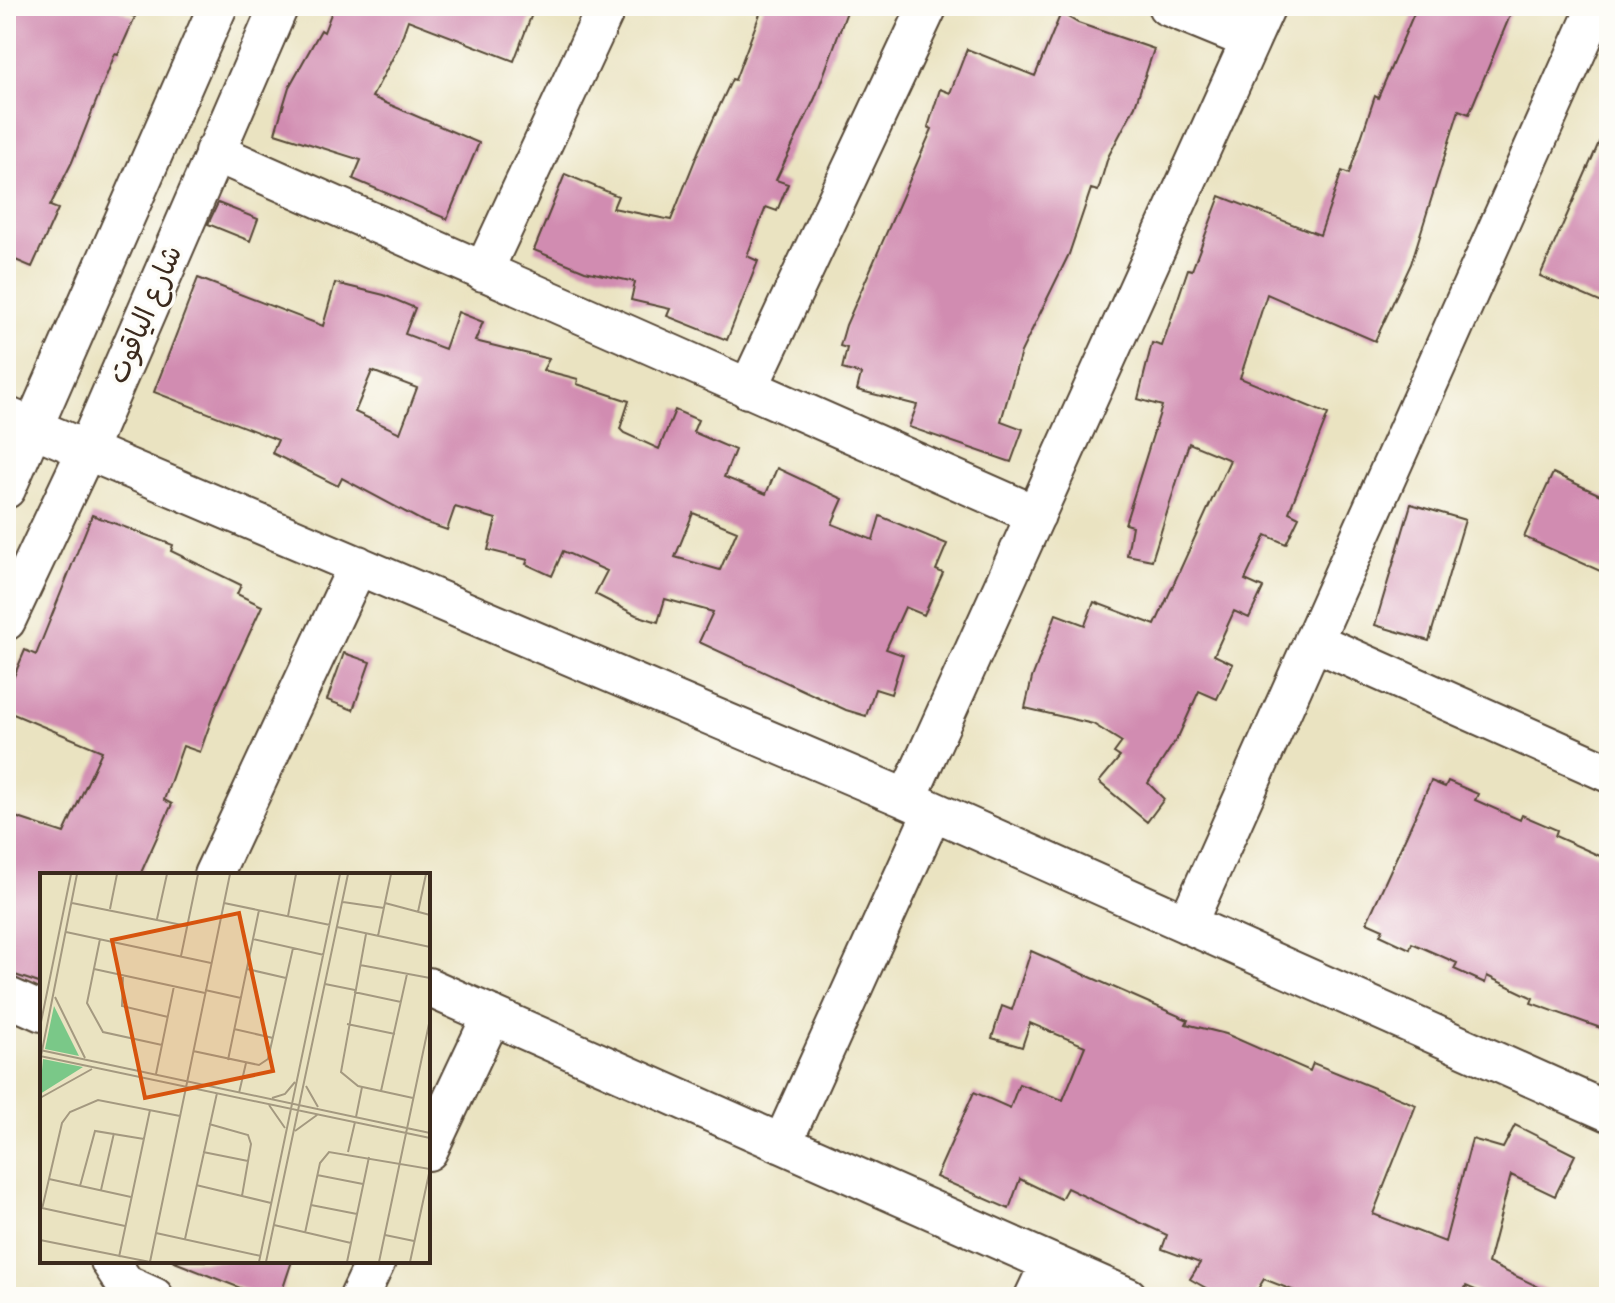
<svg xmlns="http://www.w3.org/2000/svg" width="1615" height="1303" font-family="Delius,'Playpen Sans Arabic',sans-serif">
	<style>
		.building { fill: #d18cb1; fill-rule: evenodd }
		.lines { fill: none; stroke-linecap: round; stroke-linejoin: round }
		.minor-casing { stroke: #554636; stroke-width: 42 }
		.minor { stroke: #fff; stroke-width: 38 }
		.labels { text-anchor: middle; stroke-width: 7; stroke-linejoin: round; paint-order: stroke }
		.street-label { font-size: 28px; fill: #3b2a1e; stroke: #fdfcf7 }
		.inset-road { fill: none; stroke: #a49980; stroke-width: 2 }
		.view { fill: #d7540e; fill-opacity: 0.15; stroke: #d7540e; stroke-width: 4 }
		.inset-edge { fill: none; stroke: #3b2a1e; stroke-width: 4 }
	</style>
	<rect width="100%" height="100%" fill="#fdfcf7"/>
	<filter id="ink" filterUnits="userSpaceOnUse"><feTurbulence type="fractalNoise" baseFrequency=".0125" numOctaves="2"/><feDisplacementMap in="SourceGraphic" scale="16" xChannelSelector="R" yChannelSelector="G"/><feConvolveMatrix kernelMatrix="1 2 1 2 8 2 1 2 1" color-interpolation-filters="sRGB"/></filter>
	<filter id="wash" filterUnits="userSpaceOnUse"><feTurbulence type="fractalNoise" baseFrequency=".006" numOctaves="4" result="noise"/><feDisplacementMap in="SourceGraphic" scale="32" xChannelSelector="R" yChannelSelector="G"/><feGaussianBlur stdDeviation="1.8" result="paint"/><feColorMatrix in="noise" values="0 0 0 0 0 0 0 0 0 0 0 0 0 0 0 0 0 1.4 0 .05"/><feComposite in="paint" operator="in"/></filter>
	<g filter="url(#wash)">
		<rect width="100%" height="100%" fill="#eae3c1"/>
		<g id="blocks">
			<path class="building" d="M6,6H111L135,17L118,55L115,54L72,162L50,206L58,209L32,267L6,256Z
				M334,6H535L514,61L408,20L399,46L372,97L479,143L447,219L353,179L361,160L275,133L289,87L321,30L324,32Z
				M763,6H849L815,98L776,180L788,184L777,211L766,207L747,256L758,261L727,340L667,316L670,309L631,300L635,282L585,271L534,250L565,174L618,196L613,208L671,220L699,150L732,79L735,80Z
				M1417,6H1514L1469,114L1459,110L1411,264L1375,341L1267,294L1240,378L1328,414L1289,512L1299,517L1286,544L1266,535L1245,580L1263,588L1249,618L1234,611L1214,655L1233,664L1217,699L1199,691L1179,735L1148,783L1164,799L1147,822L1099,782L1120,757L1114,753L1122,742L1093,724L1025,708L1032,678L1056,614L1085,625L1094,602L1155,625L1230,460L1189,443L1152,560L1127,555L1132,526L1125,524L1162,406L1138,399L1152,343L1162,346L1188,269L1192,270L1220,196L1320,235L1342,171L1349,174L1375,96L1378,98Z
				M1061,13L1078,23L1154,49L1135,106L1108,157L1098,191L1091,189L1069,254L1021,352L1001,421L1023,429L1011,462L909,427L917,405L857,390L861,374L842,369L847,348L840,346L846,325L932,129L928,127L940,89L950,93L967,49L1035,76Z
				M1609,120V306L1540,276Z
				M218,203L258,219L250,241L208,224Z
				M198,278L323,326L335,283L384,295L415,308L405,334L445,349L458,312L483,322L475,341L549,359L543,370L578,379L577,384L629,401L620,429L624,433L659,449L675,410L698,420L693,432L735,450L724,477L766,494L777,468L843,499L832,524L873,540L880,516L947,544L936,570L943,573L924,615L905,607L886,649L903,655L891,694L875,689L866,716L846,710L699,642L713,612L665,599L658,622L636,615L595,594L607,571L563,551L552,576L526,564L528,560L488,550L496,519L455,507L447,530L424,522L342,478L338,486L272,453L278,440L154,392ZM372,371L417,388L400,433L355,412ZM693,513L737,531L720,570L675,557Z
				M1553,473L1609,499V575L1524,537Z
				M1411,504L1465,520L1429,641L1375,625Z
				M92,515L173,545L171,551L241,585L237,594L262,606L217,704L200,752L183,746L164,800L172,804L140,875H42V984L6,972V814L64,833L102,751L6,711V695L25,650L36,655Z
				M344,653L370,662L353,710L327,700Z
				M1431,781L1445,787L1448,781L1478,794L1475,800L1520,820L1522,815L1557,830L1555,836L1609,860V1031L1531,1003L1533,998L1487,976L1485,983L1454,969L1457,963L1412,943L1410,949L1380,935L1383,929L1367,922Z
				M1031,951L1188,1020L1186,1024L1226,1034L1310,1071L1313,1063L1416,1105L1373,1214L1445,1242L1472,1139L1503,1148L1515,1125L1575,1155L1555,1196L1511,1175L1488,1263L1560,1297H1492L1466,1286L1461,1297H1310L1264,1279L1253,1297H1222L1190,1279L1200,1263L1162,1249L1167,1235L1067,1188L1061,1199L1020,1179L1009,1209L936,1177L974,1092L1010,1108L1019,1084L1063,1100L1085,1046L1030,1023L1022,1047L992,1038L1002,1006L1012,1010Z
				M172,1261H292L280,1297H263Z"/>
		</g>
	</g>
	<g filter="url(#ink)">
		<use href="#blocks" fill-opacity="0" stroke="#554636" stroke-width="2"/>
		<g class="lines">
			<defs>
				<path id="minor" d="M1167,6L1250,40
					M214,152L1036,515
					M483,272L607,6
					M748,389L928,6
					M6,416L907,799L1609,1112
					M6,489L218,6
					M6,621L87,449L279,6
					M1313,641L1609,773
					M907,799L1266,6
					M213,875L358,565
					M1187,924L1597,6
					M428,987L1128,1297
					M6,996L42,1012
					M782,1144L933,811
					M428,1151L492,1015
					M110,1261L125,1284L154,1297
					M359,1297L376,1261
					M1034,1297L1050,1263"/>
			</defs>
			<use href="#minor" class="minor-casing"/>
			<use href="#minor" class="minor"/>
		</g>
	</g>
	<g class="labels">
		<g class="street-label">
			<text transform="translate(144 314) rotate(-67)" y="10">شارع الياقوت</text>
		</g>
	</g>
	<g transform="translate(40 873)">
		<rect width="390" height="390" fill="#eae3c1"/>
		<path d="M14,133L39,183L5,176ZM3,186L43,194L0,221Z" fill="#7ac888"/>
		<path class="inset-road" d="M303,29L344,35M32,30L147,53M184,30L290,52M345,30L390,42M70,36L77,1M378,39L386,1M248,43L256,1M117,46L127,1M297,54L390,74M26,59L171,90M326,61L301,199L318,213L373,225M338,63L351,1M60,66L47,130L63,159L122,172M213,66L284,82M141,83L158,1M320,92L390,105M54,96L165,120M207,96L246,105M83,102L82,133L128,144M285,111L315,117M165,117L201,125M314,119L361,129M15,124L45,185M307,151L355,161M0,154L31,1M194,156L233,165M0,177L390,260M153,178L219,192L228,186L253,75M0,183L390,265M188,187L219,37M0,188L37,1M116,201L134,113M266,213L278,234M341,218L367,101M199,220L206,190M0,225L52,196M232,225L245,221L255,209M229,232L245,255M316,244L322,214M255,258L277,242M163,279L208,288M308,279L315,249M277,302L323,311M9,306L91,324M156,312L202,323L211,271L208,262L169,251M40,313L55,258L104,266M61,317L74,260M202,323L231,330M271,332L317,341M2,335L85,353M2,336L22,250L30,239L58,227L140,243M234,352L311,370M116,360L221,383M265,360L280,290L289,279L390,296L370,389M345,362L374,368M145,366L177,220M0,367L110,389M79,384L110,237M110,389L190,1M219,389L300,1M226,389L308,1M307,389L329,284M339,389L390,146"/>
		<path class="view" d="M199,40L233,198L105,225L72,67Z"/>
		<rect width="390" height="390" class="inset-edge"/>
	</g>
	<rect width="1615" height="1303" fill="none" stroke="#fdfcf7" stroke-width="32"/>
</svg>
